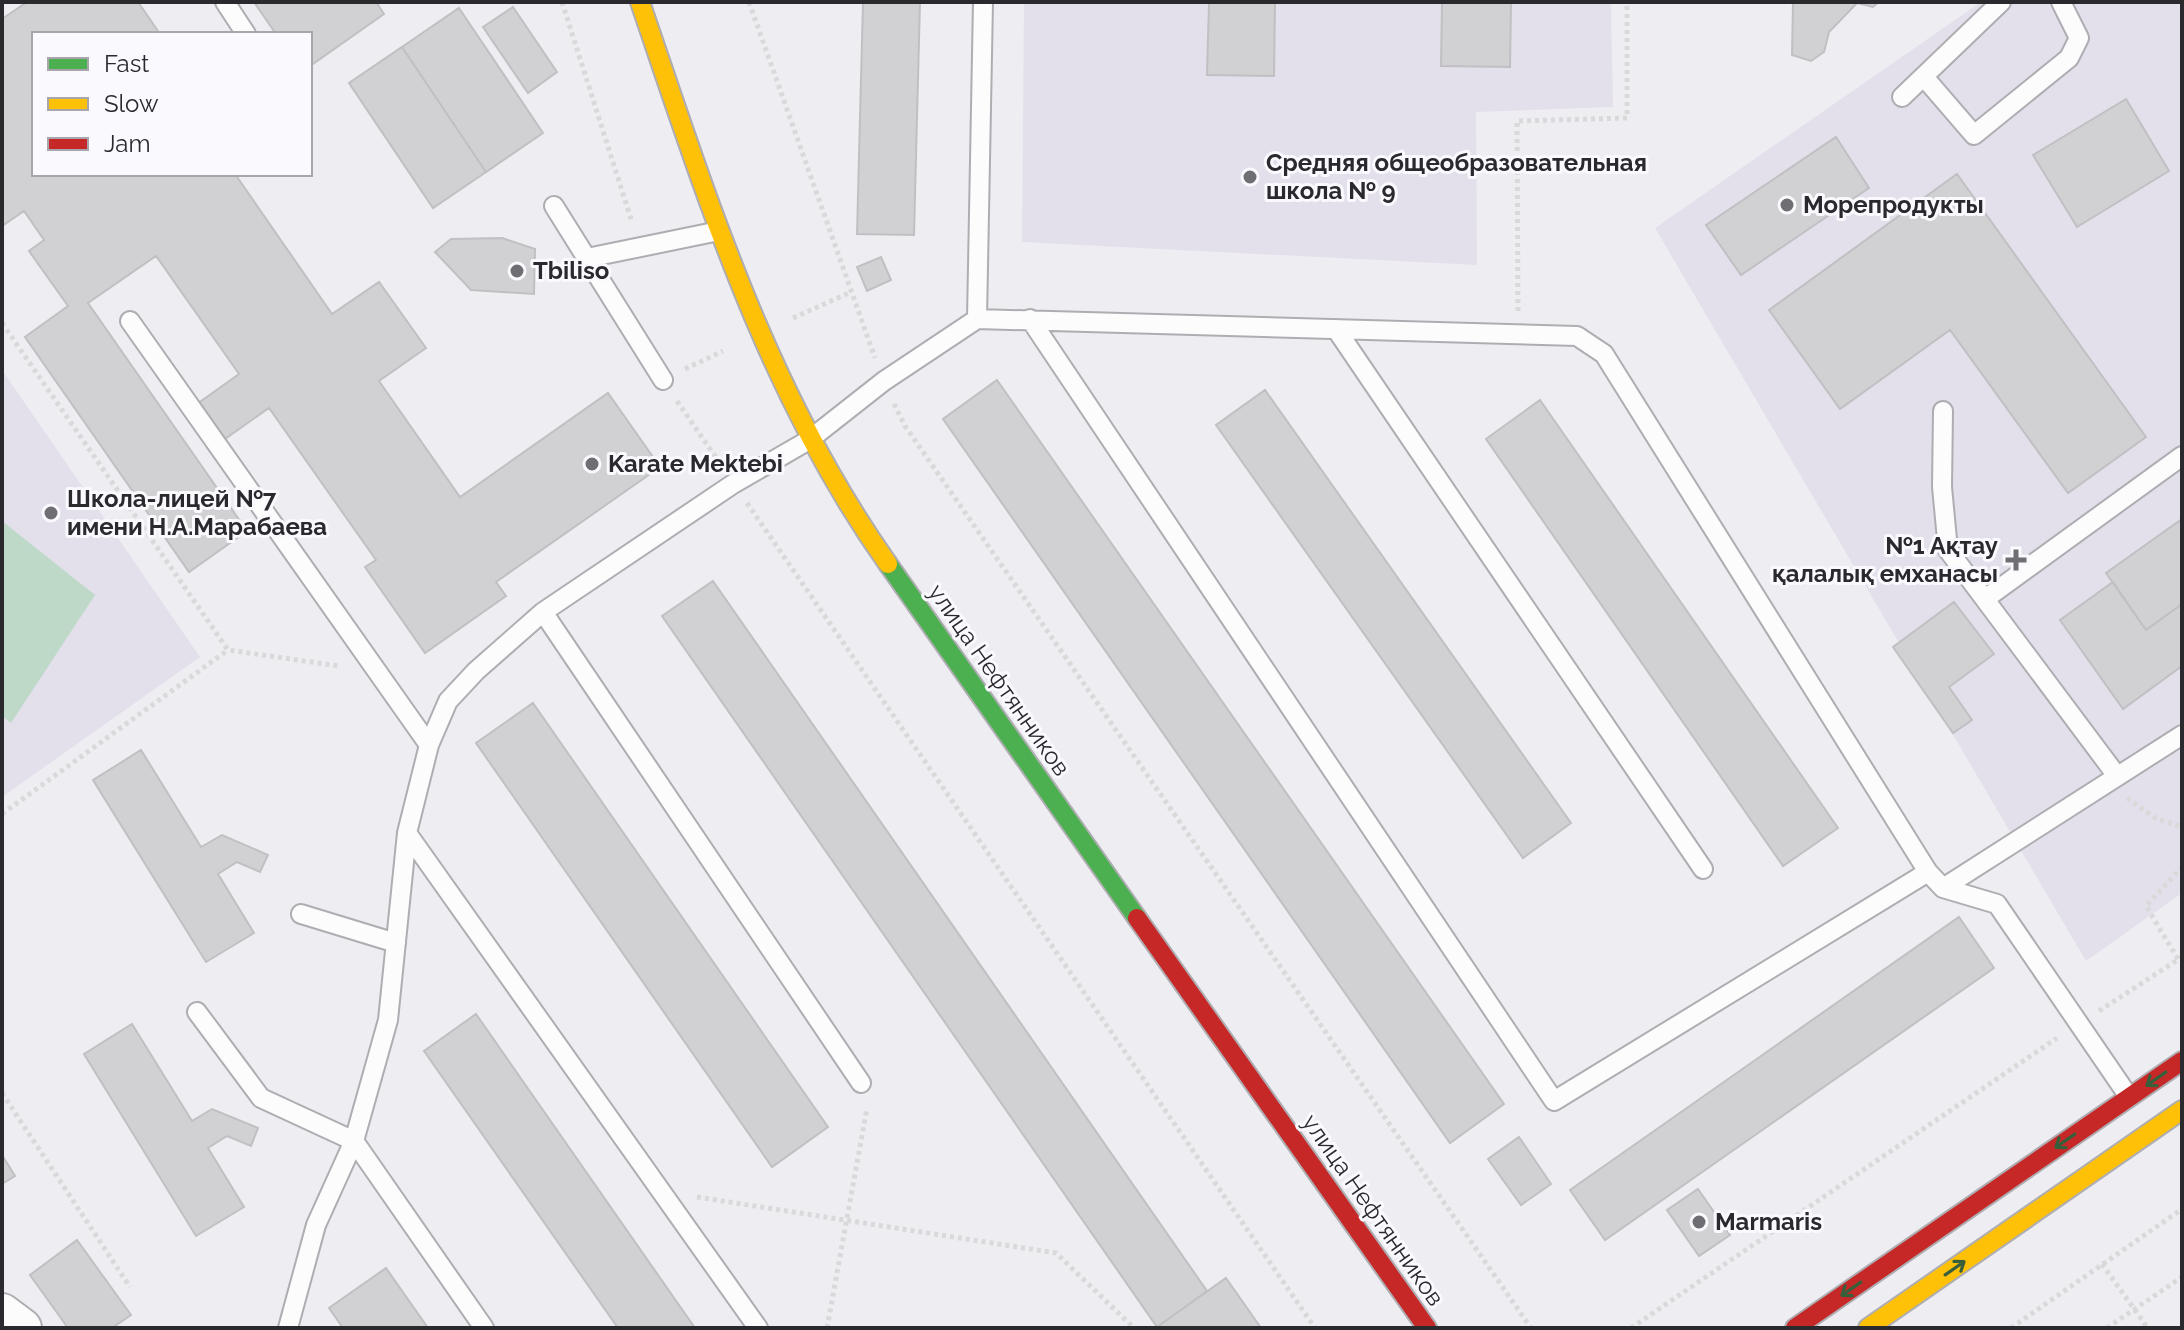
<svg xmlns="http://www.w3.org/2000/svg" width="2184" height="1330" font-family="Raleway,sans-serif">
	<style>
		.built { fill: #e3e0ec }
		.green { fill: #bfd9c8 }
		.building { fill: #d1d1d4; stroke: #c0c0c3; stroke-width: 2 }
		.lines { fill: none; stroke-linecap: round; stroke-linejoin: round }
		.lane-casing { stroke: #aeadb1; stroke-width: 22 }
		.street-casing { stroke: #aeadb1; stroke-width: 42 }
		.fast-casing { stroke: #aeadb1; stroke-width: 22 }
		.slow-casing { stroke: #aeadb1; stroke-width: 22 }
		.jam-casing { stroke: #aeadb1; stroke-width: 22 }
		.path { stroke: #d9d9da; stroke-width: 5; stroke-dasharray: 4 4; stroke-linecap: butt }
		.lane { stroke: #fcfcfd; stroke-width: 18 }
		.street { stroke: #fcfcfd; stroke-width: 38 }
		.fast { stroke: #4caf50; stroke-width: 18 }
		.slow { stroke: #ffc107; stroke-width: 18 }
		.jam { stroke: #c62828; stroke-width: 18 }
		.oneway { stroke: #385f3b }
		.poi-dot { fill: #6f6e72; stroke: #faf9fe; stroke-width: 3 }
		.labels { text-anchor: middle; stroke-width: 6; stroke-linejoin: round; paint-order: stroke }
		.poi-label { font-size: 24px; font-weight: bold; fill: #2a292d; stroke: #faf9fe; text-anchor: start }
		.street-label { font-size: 24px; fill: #2a292d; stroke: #faf9fe }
	</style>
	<rect width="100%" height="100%" fill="#eeedf2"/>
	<path class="built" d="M1024,2H1611L1613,107L1476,112L1477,265L1022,242Z
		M1981,2H2182V893L2086,961L1655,228Z
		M2,370L200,657L2,797Z"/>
	<path class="green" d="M2,521L95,595L11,723L2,716Z"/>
	<path class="building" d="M27,2H138L160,34H34V174H235L332,314L379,282L426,348L379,381L460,497L608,393L660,467L496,582L506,596L425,653L365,567L376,560L269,408L222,441L197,404L239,374L156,256L88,303L247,531L189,572L25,337L68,306L29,251L44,240L24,211L2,226V19Z
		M254,2H376L384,14L310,66V34H276Z
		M863,2H920L914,235L857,234Z
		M1209,2H1275L1274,76L1207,75Z
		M1442,2H1511L1510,67L1441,66Z
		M1793,2H1879L1873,7L1857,3L1829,32L1824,52L1811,61L1792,55Z
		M513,7L557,72L528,93L483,27Z
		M459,8L543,133L486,172L402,47Z
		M402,47L486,172L433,208L349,83Z
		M2126,99L2169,171L2077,227L2033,155Z
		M1836,137L1869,188L1741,275L1706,225Z
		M1957,174L2146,437L2068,493L1950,330L1840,409L1769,310Z
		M502,238L535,249L534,294L471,290L435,252L451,239Z
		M881,257L891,280L867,291L857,267Z
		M997,380L1504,1104L1450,1143L943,419Z
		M1265,390L1571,823L1523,858L1216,425Z
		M1540,400L1838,828L1783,866L1486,439Z
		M2182,519V604L2146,630L2106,573Z
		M713,581L1207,1291L1157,1327L662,616Z
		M2113,582L2146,630L2182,604V666L2123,709L2060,620Z
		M1954,602L1994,654L1949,687L1972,720L1953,733L1893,647Z
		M533,703L828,1127L772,1167L476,743Z
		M141,750L201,847L222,835L268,855L260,872L237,862L218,874L254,933L206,962L93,780Z
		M1959,917L1994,968L1605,1240L1570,1190Z
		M476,1014L695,1328H618L424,1051Z
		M132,1024L192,1121L212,1109L258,1128L251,1146L227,1136L208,1148L244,1207L196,1236L84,1054Z
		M1519,1137L1551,1184L1521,1205L1488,1159Z
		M2,1155L15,1176L2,1184Z
		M1698,1189L1730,1235L1699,1256L1667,1210Z
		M77,1240L131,1315L112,1328H68L30,1275Z
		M386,1268L428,1328H343L329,1308Z
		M1226,1278L1261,1328H1157V1327Z"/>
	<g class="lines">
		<defs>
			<path id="lane" d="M225,2L246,34
				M1924,77L1974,135L2069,58L2079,38L2061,2
				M1902,97L2001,2
				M554,206L663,380
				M587,258L719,231
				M977,319L983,2
				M1030,319L1554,1101L1928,872
				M130,321L429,745
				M1336,329L1703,869
				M1943,411L1942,487L1948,550L2117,776
				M1985,599L2182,456
				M543,612L861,1083
				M407,833L758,1328
				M1943,888L1997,904L2129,1097
				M301,914L396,943
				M197,1012L261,1098L354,1141L484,1328
				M288,1328L316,1225L354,1141L388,1020L407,833L429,745L448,701L476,671L543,612L733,484L809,440L884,381L977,319L1577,336L1604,354L1928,872L1943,888L2182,735"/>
			<path id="street" d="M2,1313L22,1328"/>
			<path id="fast" d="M888,564L1137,918"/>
			<path id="slow" d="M640,2C707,198 767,393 888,564
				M1868,1328L2182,1110"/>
			<path id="jam" d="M1137,918L1427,1328
				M1795,1328L2182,1061"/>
		</defs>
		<use href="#lane" class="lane-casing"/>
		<use href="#street" class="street-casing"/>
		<use href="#fast" class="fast-casing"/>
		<use href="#slow" class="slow-casing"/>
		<use href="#jam" class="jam-casing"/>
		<path class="path" d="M562,2L632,222
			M749,2L875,358
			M1518,311L1517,121L1627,118V2
			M793,318L851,292
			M2,323L228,650L339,666
			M685,369L723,351
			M677,401L719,462
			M894,404L905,426L1531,1328
			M747,503L1315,1328
			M2127,798L2157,819L2182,827
			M2,814L228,650
			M2178,959L2146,906L2182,867
			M2099,1011L2182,957
			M2,1093L130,1287
			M697,1197L1056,1253L1134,1328
			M2102,1264L2147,1327
			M827,1328L867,1108
			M1631,1328L2057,1038
			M2011,1328L2182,1209
			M2107,1328L2182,1277"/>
		<use href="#lane" class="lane"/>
		<use href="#street" class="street"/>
		<use href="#fast" class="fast"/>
		<use href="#slow" class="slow"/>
		<use href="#jam" class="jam"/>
	</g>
	<defs><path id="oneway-shaft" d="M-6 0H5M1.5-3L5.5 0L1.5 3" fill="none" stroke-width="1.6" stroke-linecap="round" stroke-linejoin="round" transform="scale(2)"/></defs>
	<g class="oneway">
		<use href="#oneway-shaft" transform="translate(2156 1079) rotate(145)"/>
		<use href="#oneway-shaft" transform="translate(2065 1141) rotate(145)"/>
		<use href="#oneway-shaft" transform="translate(1955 1268) rotate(-35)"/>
		<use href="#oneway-shaft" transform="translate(1851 1289) rotate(145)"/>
	</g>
	<g class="poi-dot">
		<circle cx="1250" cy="177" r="8"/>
		<circle cx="1787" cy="205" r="8"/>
		<circle cx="517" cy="271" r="8"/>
		<circle cx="592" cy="464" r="8"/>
		<circle cx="51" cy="513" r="8"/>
		<path d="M2012 548h8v8h8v8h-8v8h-8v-8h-8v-8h8z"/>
		<circle cx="1699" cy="1222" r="8"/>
	</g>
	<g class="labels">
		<g class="poi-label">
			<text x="1266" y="171">Средняя общеобразовательная<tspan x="1266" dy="28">школа № 9</tspan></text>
			<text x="1803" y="213">Морепродукты</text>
			<text x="533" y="279">Tbiliso</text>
			<text x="608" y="472">Karate Mektebi</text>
			<text x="67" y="507">Школа-лицей №7<tspan x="67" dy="28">имени Н.А.Марабаева</tspan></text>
			<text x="1998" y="554" text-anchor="end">№1 Ақтау<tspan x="1998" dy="28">қалалық емханасы</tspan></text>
			<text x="1715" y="1230">Marmaris</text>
		</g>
		<g class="street-label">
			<text transform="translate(999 680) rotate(55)" y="8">улица Нефтянников</text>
			<text transform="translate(1373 1210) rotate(55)" y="8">улица Нефтянников</text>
		</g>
	</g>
	<rect width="2184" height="1330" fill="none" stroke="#2a292d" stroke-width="8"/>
	<rect x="32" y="32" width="280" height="144" fill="#faf9fe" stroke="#a7a6aa" stroke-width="2"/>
	<rect x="48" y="58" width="40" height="12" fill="#4caf50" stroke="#a7a6aa" stroke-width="2"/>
	<text x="104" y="72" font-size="24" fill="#2a292d">Fast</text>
	<rect x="48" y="98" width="40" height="12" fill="#ffc107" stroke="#a7a6aa" stroke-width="2"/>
	<text x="104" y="112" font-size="24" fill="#2a292d">Slow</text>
	<rect x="48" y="138" width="40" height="12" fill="#c62828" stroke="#a7a6aa" stroke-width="2"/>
	<text x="104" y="152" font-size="24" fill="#2a292d">Jam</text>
</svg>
